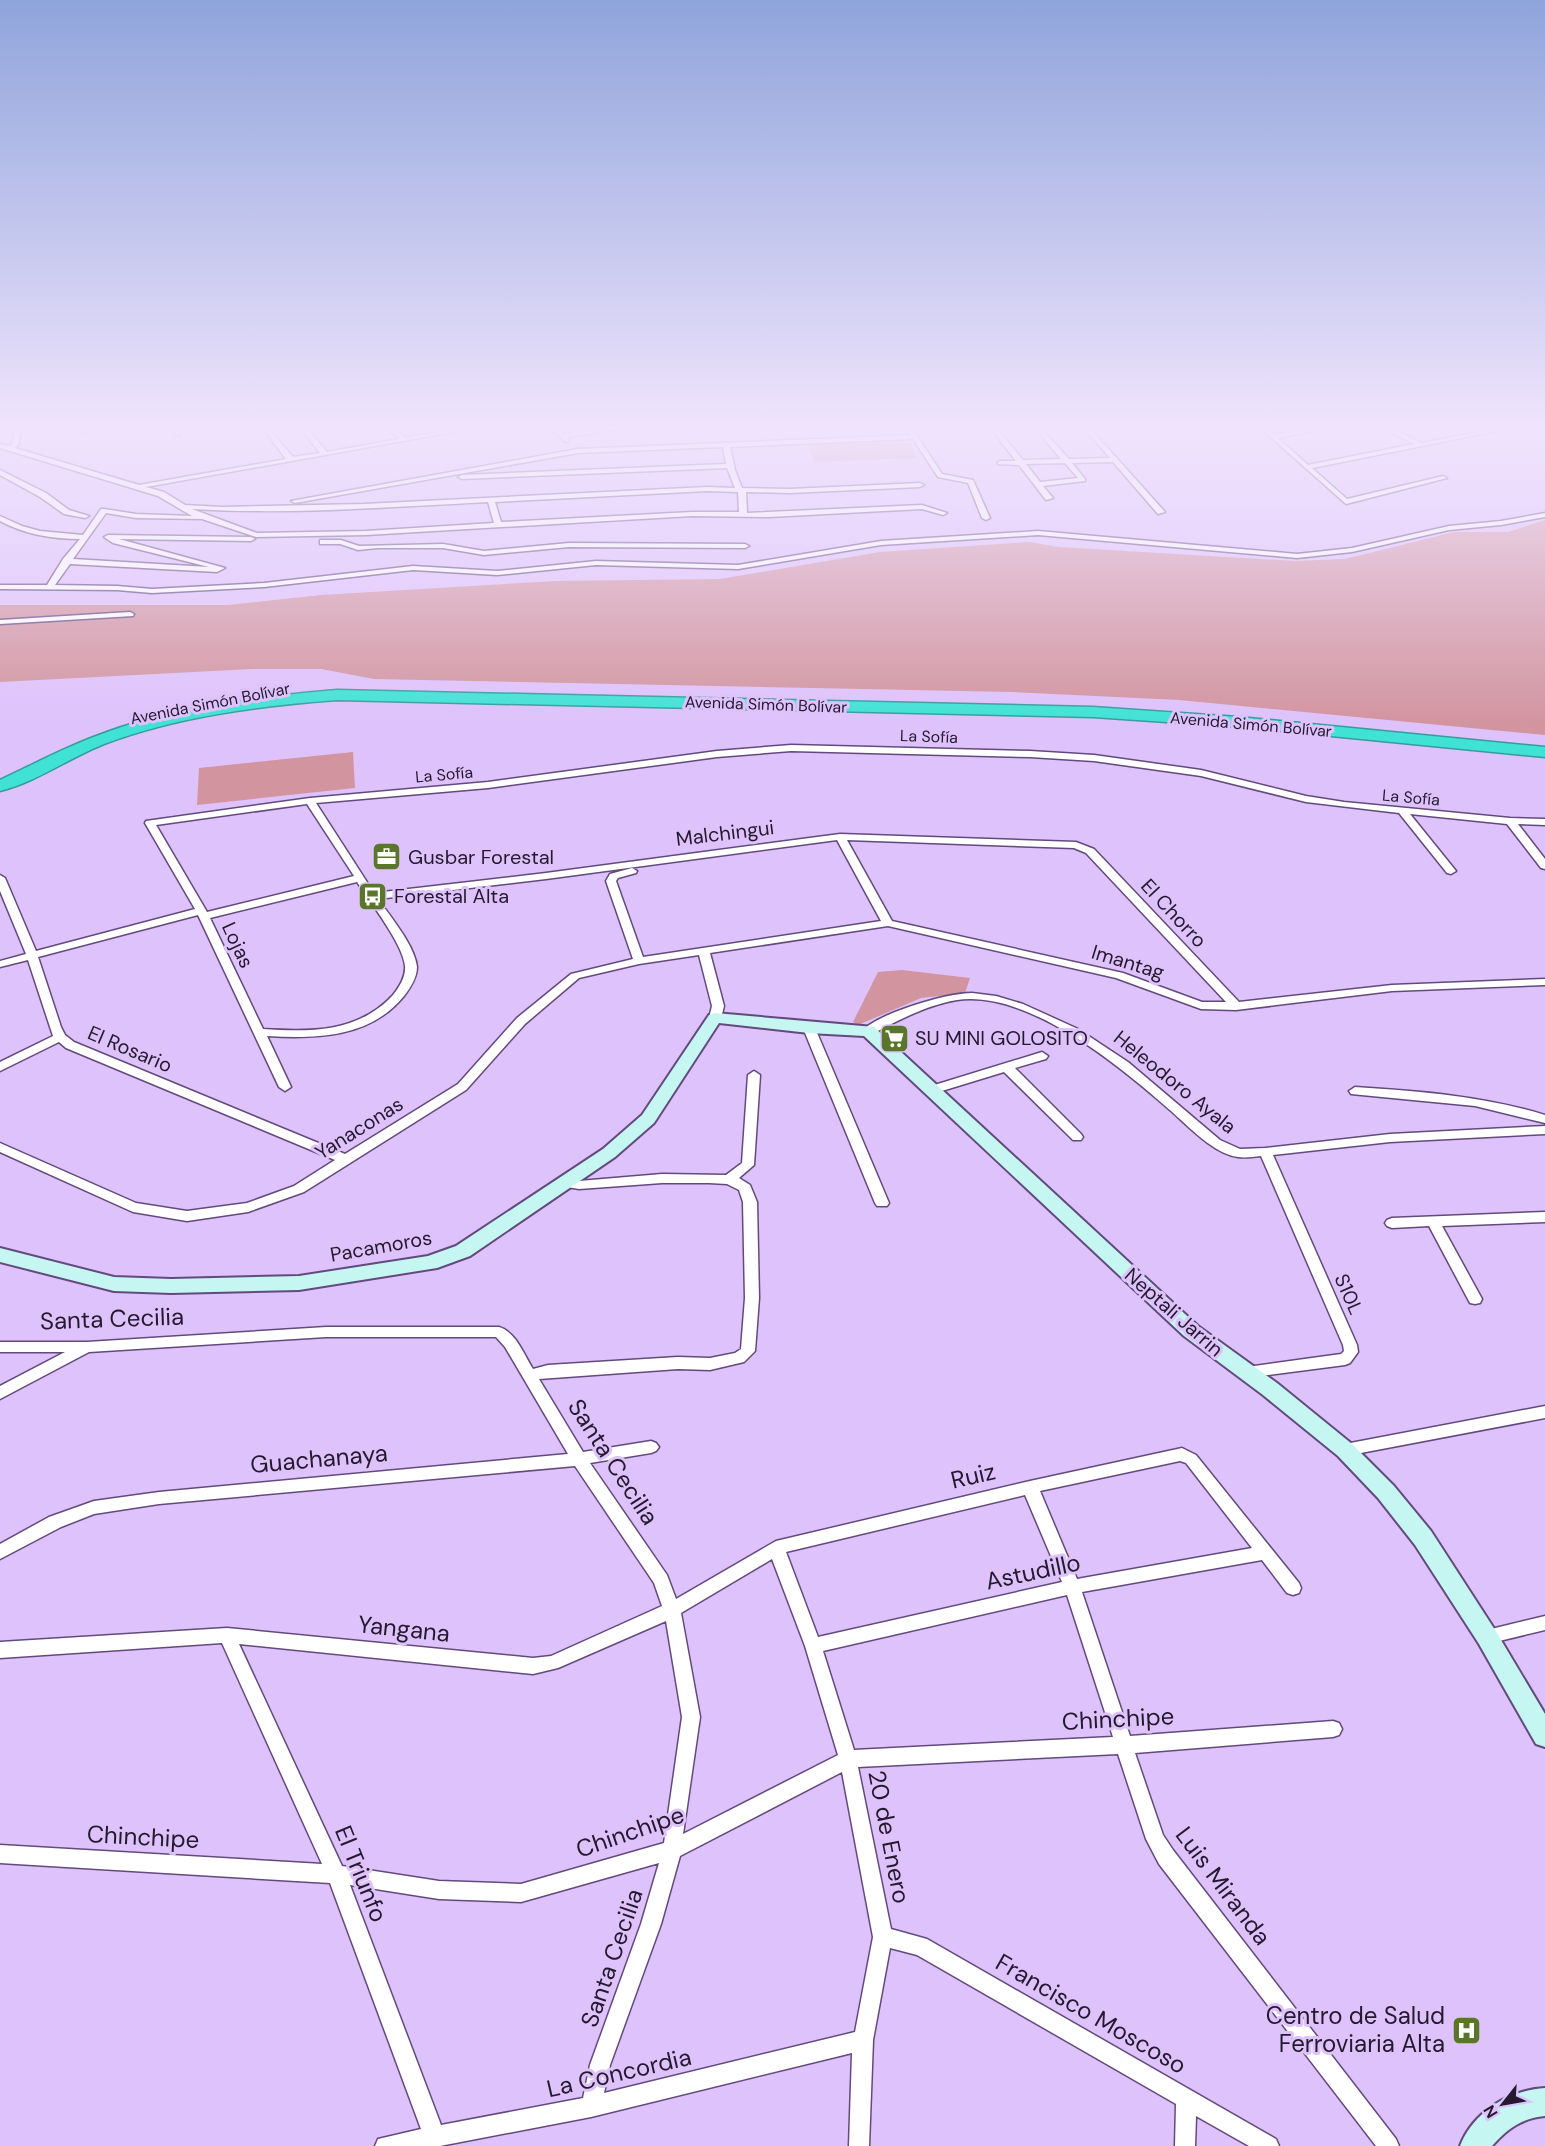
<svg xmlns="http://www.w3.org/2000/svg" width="1545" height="2146" font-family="'DM Sans',sans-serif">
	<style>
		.green { fill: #d2949f }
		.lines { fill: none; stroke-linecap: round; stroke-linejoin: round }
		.street-casing { stroke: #634a7c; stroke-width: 3 }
		.secondary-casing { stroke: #634a7c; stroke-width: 4 }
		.highway-casing { stroke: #369c9b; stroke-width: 3 }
		.street { fill: #fff; fill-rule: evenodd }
		.secondary { fill: #c5f6f2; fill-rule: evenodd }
		.highway { fill: #3fe2d5; fill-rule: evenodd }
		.labels { text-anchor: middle; stroke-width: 6; stroke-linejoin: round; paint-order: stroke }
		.far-street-label { font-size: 16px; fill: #24192f; stroke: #dec2fb }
		.street-label { font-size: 20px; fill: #24192f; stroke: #dec2fb }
		.poi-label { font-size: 20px; fill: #24192f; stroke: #dec2fb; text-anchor: start }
		.near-street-label { font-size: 24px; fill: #24192f; stroke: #dec2fb }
		.near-poi-label { font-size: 24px; fill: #24192f; stroke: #dec2fb; text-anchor: end }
	</style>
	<rect width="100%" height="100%" fill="#dec2fb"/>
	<path class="green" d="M910,442L917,458L815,462L808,444Z
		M1545,520V735L1179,700L1012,692L374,679L321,669H252L0,682V605H228L321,595L556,581L720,579L880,552L1029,542L1059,547L1294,561L1345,559L1454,532H1508Z
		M353,752L355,788L197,805L199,768Z
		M902,970L970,978L965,993L921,998L858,1025L853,1022L878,972Z"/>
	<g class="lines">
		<defs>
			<path id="street" d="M16,425H22L18,445L15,448L139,485L286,459L263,428L266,426L293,457L320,453L298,425H304L327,452L399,439L386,425H393L405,438L478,425H492L146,487L164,492L185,505L222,507L364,504L707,487L735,488L727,468L462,479L458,477L462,475L726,464L723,447L578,453L295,503L291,501L578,449L910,435L904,425H910L942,474L973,480L990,518L986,520L982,518L968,483L938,477L913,439L730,447L735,470L742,488L790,489L920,483L924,485L920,487L790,493L746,492L747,513L922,505L947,513L943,515L922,509L769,517L692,516L366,535L256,537L202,519L136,518L106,513L73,559L209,567L113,543L104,537L108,535L251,537L255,539L251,541L119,539L225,568L217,572L70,564L55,585L117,586L152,589L264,583L413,566L497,571L596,561L738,565L881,541L1038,531L1297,554L1352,548L1449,526L1501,521L1545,513V517L1501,525L1449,530L1352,552L1297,558L1038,535L881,545L738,569L596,565L497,575L413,570L264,587L152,593L117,590L0,589V585H47L63,559L80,539C52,539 24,534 0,521V516L22,526L40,531L83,535L101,509H104L136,514L192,516L158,496L0,448V444L8,446L12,444ZM707,491L738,492L739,512H692L501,522L495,502ZM488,502L494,523L366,531L257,533L192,509C290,515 390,507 488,502Z
				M67,425H75L89,432L84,433Z
				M172,425H178L180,435H176Z
				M546,425H553L563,434L606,427L711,425L708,427L606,431L567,437L569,440L566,442Z
				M988,425H994L1023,460L1061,459L1032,425H1038L1069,459L1110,458L1081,425H1087L1165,512L1158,514L1113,462L1072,463L1085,479V481L1043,486L1053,498L1046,500L1019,465L998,464V462L1000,461H1016ZM1065,463L1078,478L1040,482L1026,464Z
				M1257,425H1264L1275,435L1327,425H1340L1278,438L1308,465L1414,444L1376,425H1384L1422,443L1514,425H1527L1312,468L1347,499L1443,476L1447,478L1346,504Z
				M0,470L46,493L69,510L89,516L85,518L64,514L40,497L0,475Z
				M320,540H341L359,546L443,544L484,551L569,543L745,544L749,546L745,548L569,547L484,555L443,548H378L358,550L340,544H320Z
				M130,612L134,614L133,616L0,624V620Z
				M791,745L1030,751L1094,755L1201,770L1306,796L1344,802L1510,818L1545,819V825L1518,824L1545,859V869L1541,868L1507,824L1410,814L1456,871L1451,874L1447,873L1399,813L1306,802L1201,776L1094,761L1030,757L791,751L717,757L488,788L316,803L374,893L546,873L840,834L1076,842L1094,849L1239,1002L1392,985L1545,979V985L1392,991L1236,1010L1201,1009L1116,978L888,926L710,953L724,1006L721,1018L715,1022L709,1018L712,1006L699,955L639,964L579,978L525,1024L466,1090L304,1192L248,1212L187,1221L133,1212L0,1152V1143L136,1203L187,1211L247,1203L294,1186L335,1160L66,1048L59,1042L0,1071V1062L53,1036L28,960L0,967V961L26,954L0,891V875L5,878L36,951L195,909L145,823L146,821L310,798L488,782L717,751ZM307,804L354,876L207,912L156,825ZM837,840L881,921L643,957L616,881L618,878L636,873L637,871L632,868L610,874L606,881L633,959L571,974L517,1018L458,1084L345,1154L74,1042L65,1035L61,1027L38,957L198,915L279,1087L285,1091L291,1087L267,1036C316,1039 370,1038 404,996C410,988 417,978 417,967C415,946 390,916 378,899L546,879ZM847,840L1074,848L1086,853L1226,1002H1202L1123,973L892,921ZM357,882C370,902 403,944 405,966C406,977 399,987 393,995C358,1033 310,1032 263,1029L210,918Z
				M972,993L996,996L1023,1004L1078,1029L1128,1062L1220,1140L1240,1149L1265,1148L1390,1134L1545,1126V1134L1390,1142L1273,1155L1357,1345L1358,1352L1350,1363L1345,1365L1245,1378L1240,1376L1238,1372L1240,1368L1341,1354L1344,1351L1343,1345L1261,1156C1253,1157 1245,1158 1238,1157C1214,1154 1188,1126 1171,1111C1121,1067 1029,990 957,1000C927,1005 899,1020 872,1034L868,1035L862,1031C879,1013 947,993 972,993Z
				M809,1024L815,1028L889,1203L887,1206H877L875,1203L803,1028Z
				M1042,1052L1048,1056L1046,1059L1015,1068L1081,1134L1083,1137L1081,1140H1073L1004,1072L932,1094L926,1090L928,1087Z
				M754,1071L760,1075L754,1165L739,1178L750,1185L757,1202L759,1298L755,1351L744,1362L710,1370L678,1369L539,1379L583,1452L651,1441L656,1443L659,1447L656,1451L651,1453L590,1463L667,1575L676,1599L776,1541L1030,1481L1182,1448L1196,1455L1299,1583L1301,1588L1299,1593L1293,1595L1287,1593L1262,1560L1082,1592L1130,1736L1333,1721L1339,1723L1342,1729L1339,1735L1333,1737L1135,1753L1163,1835L1173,1850L1396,2139L1399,2146H1376L1159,1864L1146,1839L1118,1754L858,1767L891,1929L927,1939L1276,2139L1279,2146H1249L1196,2116L1195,2146H1175L1176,2104L917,1955L890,1948L873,2040L869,2146H849L852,2053L591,2117L440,2146H375L378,2139L421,2129L330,1883L0,1863V1845L322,1864L222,1643L0,1658V1642L227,1628L533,1658L551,1656L662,1606L654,1583L575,1466L159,1504L94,1514L61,1527L0,1559V1544L49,1517L94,1501L159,1492L568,1454L505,1347L496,1337H326L89,1352L0,1399V1386L65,1352H0V1342H87L326,1327H499C516,1332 524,1355 533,1369L548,1365L678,1357L710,1358L735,1353L741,1349L745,1298L743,1202L739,1190L727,1184L709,1183H662L579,1189L561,1186L560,1183L561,1180L579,1181L662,1174L726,1175L742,1163L748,1075ZM1180,1461L1186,1463L1252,1548L1077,1579L1040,1491ZM1025,1495L1062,1582L818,1637L786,1552ZM772,1559L805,1646L838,1755L683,1834L700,1717L681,1613ZM1067,1595L1113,1737L854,1750L823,1651ZM666,1621L682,1717L664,1843L521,1884L439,1881L342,1866L239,1644L533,1674L558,1668ZM842,1772L873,1937L855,2032L604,2093L610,2065L661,1924L680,1856ZM659,1863L641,1924L590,2065L583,2098L441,2125L350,1885L439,1899L521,1902Z
				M1355,1087C1420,1091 1483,1096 1545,1115V1123L1475,1106L1351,1094L1349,1091Z
				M1545,1212V1222L1442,1226L1482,1299L1480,1303L1475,1304L1470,1303L1429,1226L1392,1228L1387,1226L1385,1223L1387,1220L1392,1218Z
				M1545,1406V1418L1345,1456L1340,1454L1337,1450L1340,1446L1345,1444Z
				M1545,1616V1630L1487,1644L1481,1642L1479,1637L1481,1632L1487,1630Z"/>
			<path id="secondary" d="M715,1013L874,1027L1198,1326L1277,1383L1352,1444L1394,1486L1431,1531L1495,1630L1545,1714V1747L1536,1744L1479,1644L1415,1545L1378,1498L1338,1456L1263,1395L1184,1336L864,1036L809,1033L719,1023L654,1123L615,1157L470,1256L437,1268L299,1290L171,1293L114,1291L0,1262V1248L114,1277L171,1279L299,1276L428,1256L456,1246L603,1149L642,1115L709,1015Z
				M1545,2088V2116C1522,2118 1507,2129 1492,2146H1460C1473,2112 1509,2090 1545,2088Z"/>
			<path id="highway" d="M337,690L1093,707L1239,717L1545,747V757L1239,727L1093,717L337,700C259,706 178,716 104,744C69,758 36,782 0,791V780C30,766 60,750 91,738C168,707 255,697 337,690Z"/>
		</defs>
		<use href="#street" class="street-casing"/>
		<use href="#secondary" class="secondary-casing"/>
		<use href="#highway" class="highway-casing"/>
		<use href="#street" class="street"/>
		<use href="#secondary" class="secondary"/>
		<use href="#highway" class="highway"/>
	</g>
	<linearGradient id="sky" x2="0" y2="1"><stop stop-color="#8fa4db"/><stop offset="0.59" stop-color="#f0e4fd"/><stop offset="1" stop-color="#f0e4fd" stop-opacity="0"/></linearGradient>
	<rect width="1545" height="725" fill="url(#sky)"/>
	<defs>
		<symbol id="office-square" viewBox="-11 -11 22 22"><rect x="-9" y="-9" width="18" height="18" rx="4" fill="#5a762b" stroke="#dec2fb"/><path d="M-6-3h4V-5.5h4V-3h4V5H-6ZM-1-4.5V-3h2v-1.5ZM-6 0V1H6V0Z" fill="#fff"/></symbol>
		<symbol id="bus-square" viewBox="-11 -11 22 22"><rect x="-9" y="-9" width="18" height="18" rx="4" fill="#5a762b" stroke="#dec2fb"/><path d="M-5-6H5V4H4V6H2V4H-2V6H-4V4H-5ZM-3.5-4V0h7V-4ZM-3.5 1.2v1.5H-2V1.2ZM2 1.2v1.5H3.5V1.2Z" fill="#fff"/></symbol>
		<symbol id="supermarket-square" viewBox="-11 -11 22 22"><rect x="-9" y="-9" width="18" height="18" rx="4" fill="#5a762b" stroke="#dec2fb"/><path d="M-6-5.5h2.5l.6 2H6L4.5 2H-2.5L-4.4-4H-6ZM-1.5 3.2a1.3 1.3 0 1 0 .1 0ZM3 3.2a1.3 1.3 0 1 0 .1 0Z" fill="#fff"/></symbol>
		<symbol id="hospital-square" viewBox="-11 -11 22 22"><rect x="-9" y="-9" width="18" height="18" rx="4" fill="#5a762b" stroke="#dec2fb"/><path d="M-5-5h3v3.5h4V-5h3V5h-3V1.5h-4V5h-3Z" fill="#fff"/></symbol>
	</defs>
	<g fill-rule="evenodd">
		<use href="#office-square" x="370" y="840" width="33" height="33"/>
		<use href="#bus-square" x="356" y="880" width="33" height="33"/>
		<use href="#supermarket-square" x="878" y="1022" width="33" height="33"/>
		<use href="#hospital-square" x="1450" y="2014" width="33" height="33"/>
	</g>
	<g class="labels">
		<g class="far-street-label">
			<text transform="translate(210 703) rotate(-11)" y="6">Avenida Simón Bolívar</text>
			<text transform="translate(766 704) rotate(2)" y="6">Avenida Simón Bolívar</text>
			<text transform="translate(1251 724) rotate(5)" y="6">Avenida Simón Bolívar</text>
			<text transform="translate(929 736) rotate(2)" y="6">La Sofía</text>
			<text transform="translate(444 774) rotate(-5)" y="6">La Sofía</text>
			<text transform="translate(1411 797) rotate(5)" y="6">La Sofía</text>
		</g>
		<g class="street-label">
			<text transform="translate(725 833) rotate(-7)" y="7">Malchingui</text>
			<text transform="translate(1174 913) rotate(47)" y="7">El Chorro</text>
			<text transform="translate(238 945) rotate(65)" y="7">Lojas</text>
			<text transform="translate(1128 962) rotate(17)" y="7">Imantag</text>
			<text transform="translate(130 1049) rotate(23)" y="7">El Rosario</text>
			<text transform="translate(1175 1082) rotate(39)" y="7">Heleodoro Ayala</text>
			<text transform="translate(359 1128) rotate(-32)" y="7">Yanaconas</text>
			<text transform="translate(381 1246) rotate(-10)" y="7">Pacamoros</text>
			<text transform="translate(1349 1294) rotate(66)" y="7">S10L</text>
			<text transform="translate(1174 1312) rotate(41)" y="7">Neptali Jarrin</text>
		</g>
		<g class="poi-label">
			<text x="408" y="864">Gusbar Forestal</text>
			<text x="394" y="903">Forestal Alta</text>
			<text x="915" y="1045">SU MINI GOLOSITO</text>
		</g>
		<g class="near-street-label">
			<text transform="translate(112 1319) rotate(-2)" y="8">Santa Cecilia</text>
			<text transform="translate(319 1459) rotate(-5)" y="8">Guachanaya</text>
			<text transform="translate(613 1462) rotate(57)" y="8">Santa Cecilia</text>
			<text transform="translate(973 1476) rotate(-13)" y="8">Ruiz</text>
			<text transform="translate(1033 1572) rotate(-12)" y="8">Astudillo</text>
			<text transform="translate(404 1629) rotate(6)" y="8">Yangana</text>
			<text transform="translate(1118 1719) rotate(-3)" y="8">Chinchipe</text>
			<text transform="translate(630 1832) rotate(-19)" y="8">Chinchipe</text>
			<text transform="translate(143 1837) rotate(3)" y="8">Chinchipe</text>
			<text transform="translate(889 1837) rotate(79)" y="8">20 de Enero</text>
			<text transform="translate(361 1874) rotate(68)" y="8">El Triunfo</text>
			<text transform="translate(1223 1886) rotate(53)" y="8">Luis Miranda</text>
			<text transform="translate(612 1958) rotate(-71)" y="8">Santa Cecilia</text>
			<text transform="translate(1091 2014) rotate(30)" y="8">Francisco Moscoso</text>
			<text transform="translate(619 2073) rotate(-13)" y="8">La Concordia</text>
		</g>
		<g class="near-poi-label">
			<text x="1445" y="2024">Centro de Salud<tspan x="1445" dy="28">Ferroviaria Alta</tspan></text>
		</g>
	</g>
	<g transform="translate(1503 2104) rotate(239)" stroke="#dec2fb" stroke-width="4.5" paint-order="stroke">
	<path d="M0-4.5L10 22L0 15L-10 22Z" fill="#24192f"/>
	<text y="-9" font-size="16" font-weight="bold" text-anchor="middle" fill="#24192f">N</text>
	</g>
</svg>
